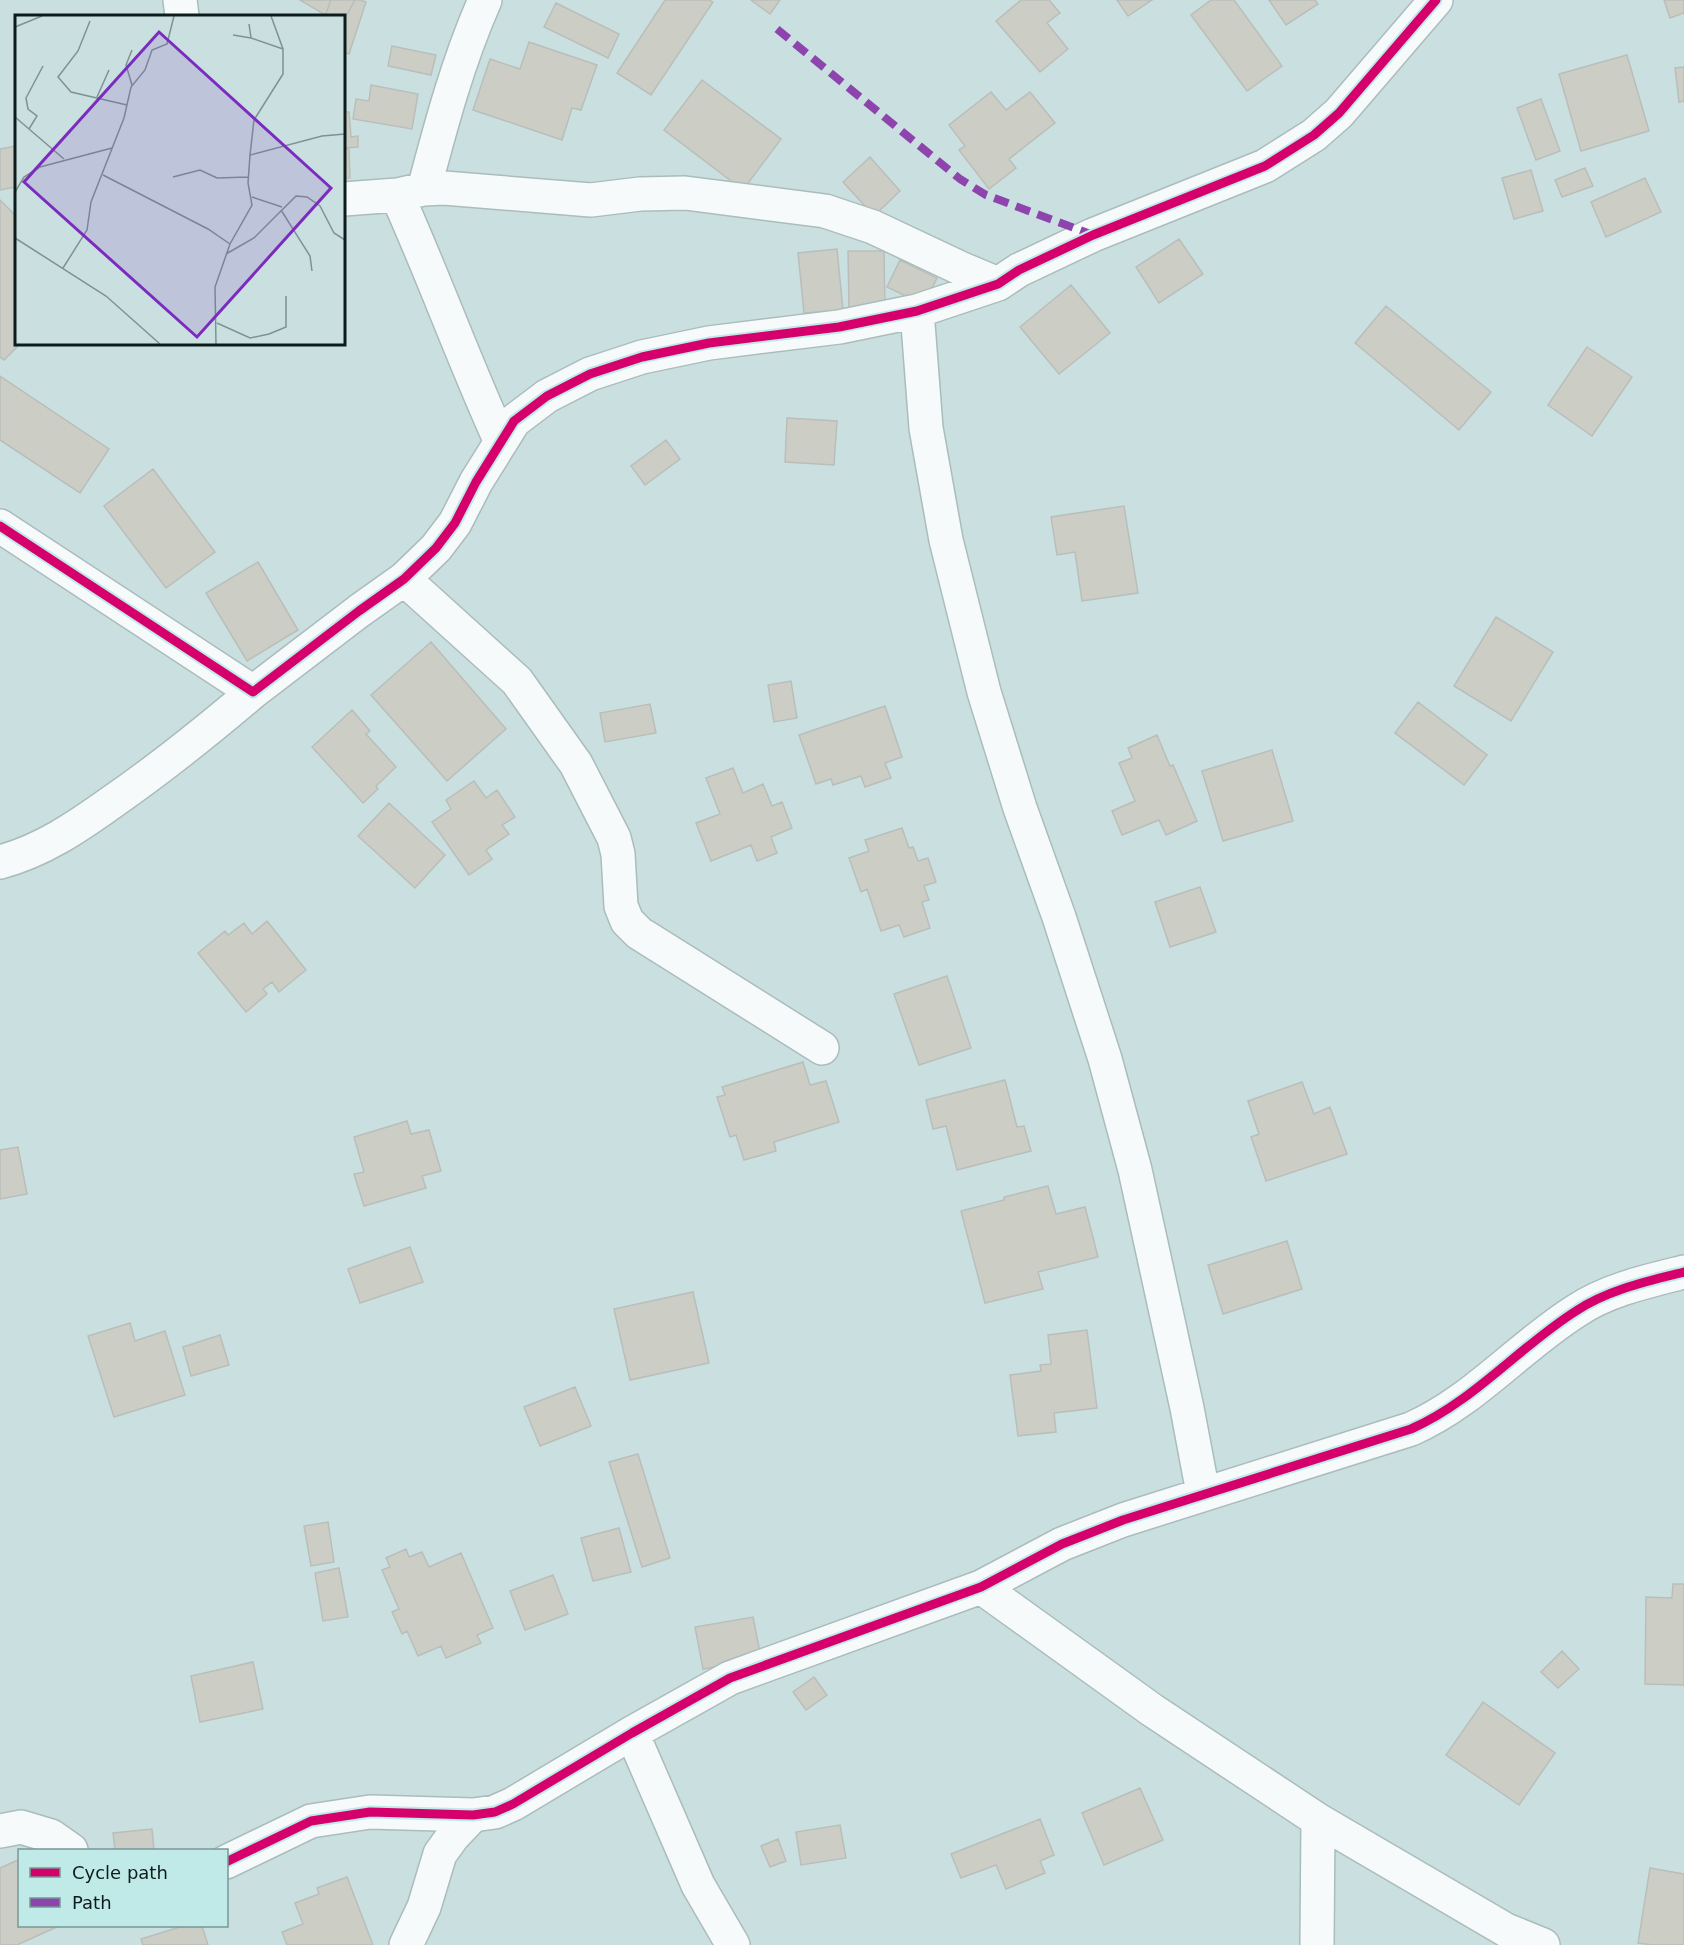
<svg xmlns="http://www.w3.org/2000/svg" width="1684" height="1945" font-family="'DejaVu Sans',sans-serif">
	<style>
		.building { fill: #cccec5; stroke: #b9beba; stroke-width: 1.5 }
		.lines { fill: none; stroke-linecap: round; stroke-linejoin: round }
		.minor-casing { stroke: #aabcbb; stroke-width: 36 }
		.minor { stroke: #f7fafa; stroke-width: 33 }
		.quiet { stroke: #8e44ad; stroke-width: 8; stroke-dasharray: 15 8; stroke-linecap: butt }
		.cycleway-casing { stroke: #c0eae8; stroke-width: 13 }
		.cycleway { stroke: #d6006c; stroke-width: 9 }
		.inset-road { fill: none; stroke: #7e9292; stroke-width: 1.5 }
		.view { fill: #7b2cbf; fill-opacity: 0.15; stroke: #7b2cbf; stroke-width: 3 }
		.inset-edge { fill: none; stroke: #0c1c1c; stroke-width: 3 }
	</style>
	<rect width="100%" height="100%" fill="#cae0e0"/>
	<path class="building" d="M300,0H355L344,20V16H327Z
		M331,0H360L366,2L349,54L344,52V16H325Z
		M665,0H709L713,2L651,95L617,73Z
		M751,0H780L770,14Z
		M1021,0H1049L1060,13L1047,23L1068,49L1040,72L996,21Z
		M1117,0H1152L1128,16Z
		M1211,0H1234L1282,66L1247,91L1191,15Z
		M1269,0H1315L1318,4L1286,25Z
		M1664,0H1684V13L1670,18Z
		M556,3L619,34L608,58L544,27Z
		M529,42L597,65L581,110L572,108L562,140L473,110L490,59L520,69Z
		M392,46L436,55L431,75L388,66Z
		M1627,55L1649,131L1581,151L1559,74Z
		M1684,67V101L1679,102L1675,68Z
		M702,80L781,139L743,190L664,130Z
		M371,85L418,94L412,129L353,119L356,99L369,101Z
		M991,92L1006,110L1030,92L1055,123L1009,159L1016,168L989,189L959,150L965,146L949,125Z
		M1541,99L1560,151L1536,160L1517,108Z
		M344,112H349L351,137L358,136V147L344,148Z
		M16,146V187L0,190V149Z
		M349,148L350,178H344V149Z
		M870,157L900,191L874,216L843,182Z
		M1585,168L1593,186L1562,197L1555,180Z
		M1531,170L1543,211L1514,219L1502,178Z
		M1645,178L1661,212L1606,237L1591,202Z
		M0,200L16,216V344H20L4,360L0,357Z
		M1179,239L1203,274L1159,303L1136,267Z
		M837,249L843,310L804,313L798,253Z
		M848,251H884L885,307L849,308Z
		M900,260L937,278L924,305L887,287Z
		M1071,285L1110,333L1059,374L1020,327Z
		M1386,306L1491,392L1459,430L1355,343Z
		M1587,347L1632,377L1592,436L1548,405Z
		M0,376L109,449L80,493L0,440Z
		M787,418L837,421L834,465L785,462Z
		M666,440L680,459L645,485L631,466Z
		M153,469L215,552L166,588L104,506Z
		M1124,506L1138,593L1082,601L1075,552L1057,555L1051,517Z
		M258,562L298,630L247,661L206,593Z
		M1496,617L1553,652L1511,721L1454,686Z
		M431,642L506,729L447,781L371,695Z
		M791,681L797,718L774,722L768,685Z
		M1418,702L1487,755L1464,785L1395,733Z
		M650,704L656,733L605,742L600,713Z
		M885,706L902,757L885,763L891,778L865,787L861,776L833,785L831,779L816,784L799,735Z
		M352,710L370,731L366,734L396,767L376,786L378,789L363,803L312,747Z
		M1157,735L1170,766L1173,765L1197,821L1166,835L1159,820L1122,835L1112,811L1135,801L1119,763L1132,758L1128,748Z
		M1272,750L1293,821L1223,841L1202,771Z
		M733,768L743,793L763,784L772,806L782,802L792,828L771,837L777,853L757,861L751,845L711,861L696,823L720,814L706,778Z
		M474,781L486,798L497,790L515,817L502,825L509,834L486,850L492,859L469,875L432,822L451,809L446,800Z
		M389,803L445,855L415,888L358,836Z
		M902,828L909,848L913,847L918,861L928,858L936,882L924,886L929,900L922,902L930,928L904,937L899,925L881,931L867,889L861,892L849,858L869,851L865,840Z
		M1200,887L1216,932L1170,947L1155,902Z
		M267,921L306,970L279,992L272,982L263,989L267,994L246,1012L198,953L225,931L228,935L244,923L252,934Z
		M947,976L971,1048L919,1065L894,994Z
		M803,1062L810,1085L826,1081L839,1122L774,1142L776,1151L744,1160L736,1135L730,1137L717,1097L725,1095L722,1087Z
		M1005,1080L1017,1127L1024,1126L1031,1151L957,1170L946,1126L933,1129L926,1100Z
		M1302,1082L1314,1114L1330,1107L1347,1154L1266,1181L1251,1137L1259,1134L1248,1101Z
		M407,1121L411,1134L429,1130L441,1171L422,1176L426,1188L364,1206L354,1174L364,1172L354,1137Z
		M18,1147L27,1194L0,1199V1150Z
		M1048,1186L1056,1214L1085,1207L1098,1257L1038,1272L1043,1289L985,1303L961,1211L1004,1200V1197Z
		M1287,1241L1302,1289L1223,1314L1208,1265Z
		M410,1247L423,1282L360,1303L348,1269Z
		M693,1292L709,1363L630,1380L614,1309Z
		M130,1323L135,1341L165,1331L185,1395L114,1417L88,1336Z
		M1087,1330L1097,1408L1054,1413L1056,1432L1018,1436L1010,1375L1041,1371L1040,1365L1051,1364L1048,1335Z
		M220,1335L229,1365L191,1376L183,1347Z
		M575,1387L591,1426L540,1446L524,1407Z
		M638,1454L670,1558L642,1567L609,1462Z
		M328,1522L334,1562L311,1566L304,1526Z
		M619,1528L631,1572L593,1581L581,1538Z
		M406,1549L409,1557L422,1552L429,1567L461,1553L493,1628L477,1635L481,1643L446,1658L441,1646L418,1656L407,1631L402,1634L392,1612L399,1609L382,1570L390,1567L386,1558Z
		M339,1568L348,1617L323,1621L315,1573Z
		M553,1575L568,1614L525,1630L510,1591Z
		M1673,1584H1684V1685L1645,1684L1646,1597L1672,1598Z
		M753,1617L761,1658L703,1669L695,1627Z
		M1562,1651L1579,1669L1558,1688L1541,1672Z
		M253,1662L263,1709L200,1722L191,1676Z
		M814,1677L827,1695L806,1710L793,1692Z
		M1483,1702L1555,1753L1519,1805L1446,1755Z
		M1140,1788L1163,1840L1104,1865L1082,1813Z
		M1040,1819L1054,1855L1040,1861L1045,1873L1006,1889L996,1865L961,1878L951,1854Z
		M840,1825L846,1858L801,1865L796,1832Z
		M152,1829L154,1850H115L113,1833Z
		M778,1839L786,1861L770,1867L761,1846Z
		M20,1859V1926H59L17,1945H0V1868Z
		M1650,1868L1684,1874V1945H1653L1638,1943Z
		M347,1877L373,1945H287L282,1932L303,1924L295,1903L319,1894L317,1888Z
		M183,1926H202L208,1945H143L141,1939Z"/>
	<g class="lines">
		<defs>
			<path id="minor" d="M180,0L182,16
				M424,189C441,125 458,61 485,0
				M397,195C434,277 464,361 501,442
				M344,199L397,195L424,189L444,188L591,200L640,194L685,193L825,211L873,227L960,268L998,284
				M917,311L926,428L946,540L984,692L1020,808L1059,917L1105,1059L1135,1170L1187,1408L1203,1493
				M0,526L253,692L359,611L404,579L436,548L455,523L476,482L514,421L547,396L590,374L642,357L709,343L839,327L917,311L998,284L1019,270L1093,235L1265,166L1314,135L1339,113L1436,0
				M404,579L517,681L576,764L614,838L618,854L621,906L627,921L639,933L822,1048
				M0,862C42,851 77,827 112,802C161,768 207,731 253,692
				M981,1587L1152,1710L1318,1820L1506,1930L1543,1945
				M632,1733L698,1885L733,1945
				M0,1831L21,1827L51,1836L71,1850
				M226,1862L311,1821L370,1812L473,1815L495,1812L513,1804L632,1733L730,1678L981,1587L1062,1544L1123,1520L1411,1429C1473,1402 1519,1347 1576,1311C1607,1290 1648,1281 1684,1272
				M406,1945L424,1907L440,1854L453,1836L473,1815
				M1317,1945L1318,1820"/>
		</defs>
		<use href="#minor" class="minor-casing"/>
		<use href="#minor" class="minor"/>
		<path class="quiet" d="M777,29L960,179L986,195L1093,235"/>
		<defs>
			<path id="cycleway" d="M0,526L253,692L359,611L404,579L436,548L455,523L476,482L514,421L547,396L590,374L642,357L709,343L839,327L917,311L998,284L1019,270L1093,235L1265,166L1314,135L1339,113L1436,0
				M226,1862L311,1821L370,1812L473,1815L495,1812L513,1804L632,1733L730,1678L981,1587L1062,1544L1123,1520L1411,1429C1473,1402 1519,1347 1576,1311C1607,1290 1648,1281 1684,1272"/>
		</defs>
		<use href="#cycleway" class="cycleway-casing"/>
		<use href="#cycleway" class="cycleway"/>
	</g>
	<g transform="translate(15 15)">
		<rect width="330" height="330" fill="#cae0e0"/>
		<path class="inset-road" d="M75,6L63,36L43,62L56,77L112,90M234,9L236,23L268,34M0,12L27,1M218,20L236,23M117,35L111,50L117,70M82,82L94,55M0,102L49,144M14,114L22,101L13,94L11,83L28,51M235,140L239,105L268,59V34L256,1M88,160L193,214L215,229M158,162L185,155L202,163L233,162M0,177L9,162L25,152L97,133M237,182L267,192M266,195L295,241L297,256M0,223L91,281L145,329M211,239L239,223L281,181L292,182L305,191L319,218L330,225M48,253L72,215L76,187L109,103L116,72L130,55L137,35L152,29L159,1M202,308L235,323L254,319L271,312V281M201,329L200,272L215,229L237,190L233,168L235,140L307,121L330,119"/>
		<path class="view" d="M144,17L316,173L182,322L9,167Z"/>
		<rect width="330" height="330" class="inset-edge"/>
	</g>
	<rect x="18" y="1849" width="210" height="78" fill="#c0eae8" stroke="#789896" stroke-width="1.5"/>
	<rect x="30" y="1868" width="30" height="9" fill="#d6006c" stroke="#789896" stroke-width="1.5"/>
	<text x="72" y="1879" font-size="18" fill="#0c1c1c">Cycle path</text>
	<rect x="30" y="1898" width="30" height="9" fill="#8e44ad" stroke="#789896" stroke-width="1.5"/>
	<text x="72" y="1909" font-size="18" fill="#0c1c1c">Path</text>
</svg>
